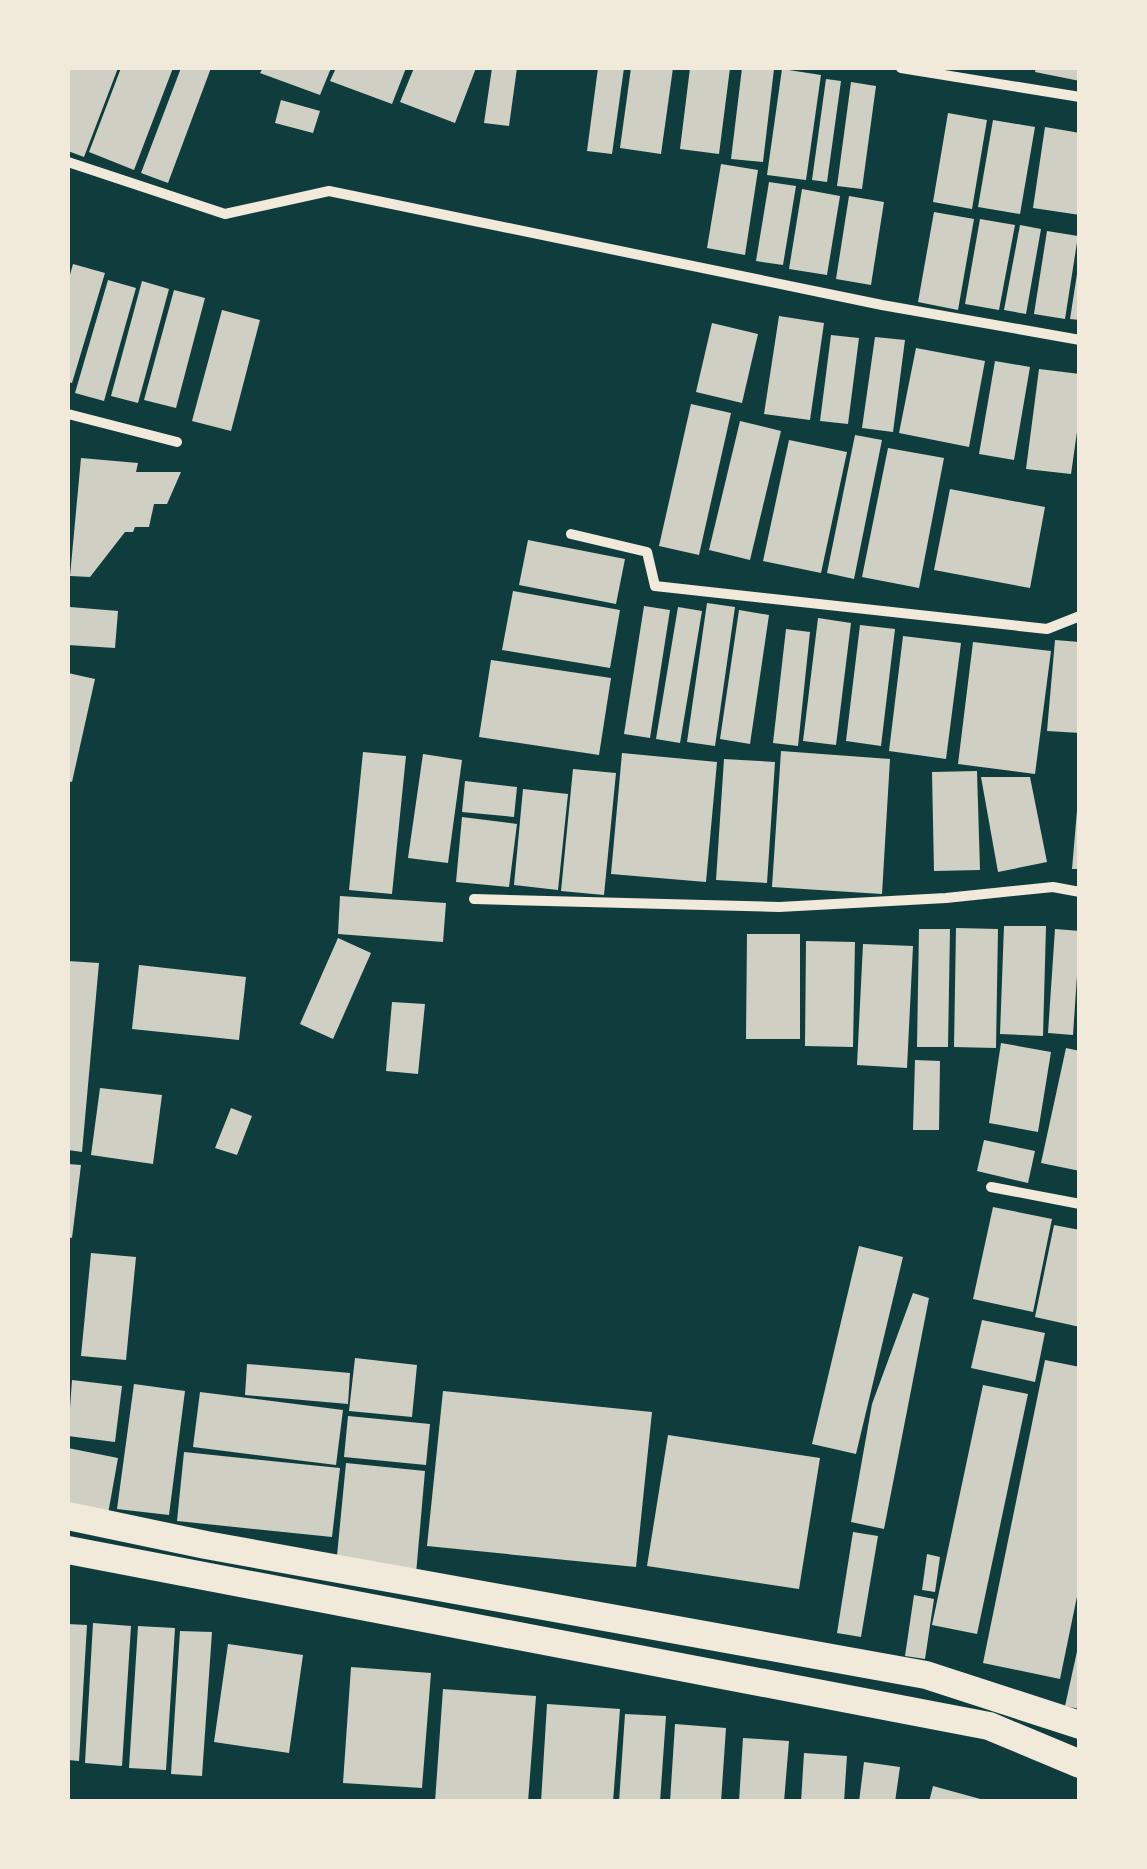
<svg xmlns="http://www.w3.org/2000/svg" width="1147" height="1869" font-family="Spectral,serif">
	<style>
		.building { fill: #cfcfc3 }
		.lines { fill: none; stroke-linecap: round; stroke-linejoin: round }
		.minor { stroke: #f1e9da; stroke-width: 10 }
		.trunk { stroke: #f1e9da; stroke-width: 28 }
	</style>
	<rect width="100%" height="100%" fill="#0f3d3e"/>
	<path class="building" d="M68,68H118L84,157L68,151Z
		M121,68H173L134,170L89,152Z
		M181,68H211L168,183L141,173Z
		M263,68H331L320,95L260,73Z
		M336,68H406L392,104L330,81Z
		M414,68H476L455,123L400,102Z
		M492,68H517L509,126L484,123Z
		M598,68H624L612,154L587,151Z
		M631,68H673L661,154L620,148Z
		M690,68H730L719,154L680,149Z
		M742,68L774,69L763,162L731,159Z
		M1036,68H1080V81L1035,72Z
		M782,69L821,75L806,180L767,175Z
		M826,79L841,81L827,182L812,180Z
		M851,82L876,86L862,189L837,186Z
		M281,100L320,111L313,133L275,123Z
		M948,113L987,120L972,209L933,202Z
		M993,120L1035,127L1020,214L978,207Z
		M1045,127L1080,133V215L1033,208Z
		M721,164L758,170L745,255L707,248Z
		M769,182L796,186L783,265L756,261Z
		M802,189L840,196L827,275L789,269Z
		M849,196L884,202L871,285L836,279Z
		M934,212L974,219L958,310L918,302Z
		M980,219L1015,225L999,310L965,304Z
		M1020,225L1041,229L1026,314L1004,310Z
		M1047,231L1078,236L1065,319L1034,314Z
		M73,264L105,273L72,383L68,382V282Z
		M1077,274H1080V320L1070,319Z
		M108,280L136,288L104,401L75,393Z
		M142,281L169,289L138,403L111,396Z
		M174,290L205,298L176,408L144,400Z
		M222,310L260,320L231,431L192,421Z
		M779,316L824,323L810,420L764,414Z
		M712,323L758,334L742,403L696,392Z
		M831,335L859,338L848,424L820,421Z
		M875,337L905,340L893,432L862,428Z
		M916,348L985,361L969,447L899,433Z
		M995,361L1030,367L1014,460L979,454Z
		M1039,369L1080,374V411L1071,474L1026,469Z
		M691,404L731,413L699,555L659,546Z
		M740,421L781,431L750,560L709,550Z
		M855,435L882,440L854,579L827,573Z
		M789,440L847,452L821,573L763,561Z
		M888,448L944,458L919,588L862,577Z
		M81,458L138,463L136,472H181L167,504H154L149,527H135L133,532H125L90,577L70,576Z
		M950,489L1045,507L1030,588L934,570Z
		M528,540L625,559L616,604L519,585Z
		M513,591L620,610L610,668L502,650Z
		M707,603L735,607L715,746L687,742Z
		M644,606L670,610L650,738L624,734Z
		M70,607L118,611L115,648L68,645Z
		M678,607L702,611L680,743L656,739Z
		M739,610L769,615L750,744L720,739Z
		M818,618L851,623L836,745L803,741Z
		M860,625L895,629L881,746L846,741Z
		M786,629L810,632L798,746L773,743Z
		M903,636L961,643L946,759L889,751Z
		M1055,640L1080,642V733L1047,731Z
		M973,642L1051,651L1035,774L958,764Z
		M491,660L611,678L599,755L479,737Z
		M68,673L95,679L72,782L68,781Z
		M781,751L890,759L882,894L772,887Z
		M363,752L406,756L392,894L349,890Z
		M622,753L717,762L706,882L611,874Z
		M423,754L462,760L448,863L408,858Z
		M724,759L775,762L767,883L716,880Z
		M573,769L616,773L604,895L561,891Z
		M977,771L980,870L934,871L932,772Z
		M981,777H1030L1047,862L998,872Z
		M465,781L517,787L514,817L462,812Z
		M523,789L568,794L558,890L514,885Z
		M1077,811H1080V869H1072Z
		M462,817L517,824L509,887L456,882Z
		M340,896L446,903L443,942L338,934Z
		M1004,926H1046L1043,1036L1000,1034Z
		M956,928L998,929L996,1048L954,1047Z
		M919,929H950L948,1047H917Z
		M1055,929L1080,931L1073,1035L1048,1033Z
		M747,934H800V1039H746Z
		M338,938L371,953L333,1039L300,1024Z
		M806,941L855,942L853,1047L805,1046Z
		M863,944L913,946L907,1068L857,1065Z
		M68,961L99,963L82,1152L68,1150Z
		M139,965L246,977L239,1040L132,1029Z
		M392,1002L425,1004L418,1074L386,1071Z
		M1001,1043L1051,1052L1038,1132L989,1123Z
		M1066,1048L1080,1051V1171L1041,1163Z
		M915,1060L940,1061L939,1130H913Z
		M100,1088L162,1095L153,1164L91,1155Z
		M231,1108L252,1116L237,1155L215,1148Z
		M984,1140L1035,1151L1028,1183L977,1171Z
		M68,1164L81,1165L72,1238L68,1237Z
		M993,1207L1052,1219L1033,1312L973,1299Z
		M1054,1225L1080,1230V1327L1035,1317Z
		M859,1246L903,1257L856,1454L812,1444Z
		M91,1253L136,1257L126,1360L81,1356Z
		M913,1293L929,1298L884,1529L851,1522L872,1404Z
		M982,1320L1045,1333L1035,1382L971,1368Z
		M355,1358L417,1365L412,1417L349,1411Z
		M1045,1360L1080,1367V1582L1060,1679L983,1663Z
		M247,1364L350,1373L348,1404L245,1395Z
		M72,1380L122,1386L115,1442L68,1436Z
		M134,1384L185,1391L169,1515L117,1509Z
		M983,1385L1028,1394L977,1634L932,1625Z
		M443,1391L652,1412L636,1567L427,1546Z
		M200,1392L343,1410L336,1465L193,1447Z
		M348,1416L430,1424L426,1465L344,1457Z
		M668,1435L820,1458L799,1589L647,1566Z
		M68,1448L118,1458L108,1514L68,1506Z
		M184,1452L340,1468L332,1537L177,1521Z
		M346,1463L425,1471L416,1574L336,1566Z
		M853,1532L878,1536L861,1637L837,1633Z
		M927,1554L940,1557L935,1592L922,1590Z
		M914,1595L934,1599L925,1659L905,1656Z
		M93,1623L131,1626L122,1766L85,1763Z
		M68,1624L87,1625L79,1761L68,1760Z
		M138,1626L175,1628L166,1770L129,1768Z
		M180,1631L212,1632L202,1776L171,1774Z
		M228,1644L303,1655L289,1753L214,1742Z
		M1078,1647H1080V1709L1065,1706Z
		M351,1667L431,1673L422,1788L343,1783Z
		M443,1689L536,1696L528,1802H435Z
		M547,1704L620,1709L613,1802H541Z
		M625,1714L666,1716L660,1802H619Z
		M675,1724L726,1728L721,1802H670Z
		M743,1738L789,1741L784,1802H739Z
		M804,1753L847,1756L844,1802H801Z
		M864,1762L900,1767L895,1802H859Z
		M933,1786L984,1800L983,1802H929Z"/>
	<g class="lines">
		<path class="minor" d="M901,68L1080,97
			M68,162L225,214L329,191L882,305L1080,340
			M68,414L177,442
			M571,534L647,552L655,586L1047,629L1080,616
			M474,899L779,907L946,898L1053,887L1080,892
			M991,1187L1080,1204"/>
		<path class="trunk" d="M68,1516L206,1545L926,1675L1080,1725
			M68,1550L989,1726L1080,1764"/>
	</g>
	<rect width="1147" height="1869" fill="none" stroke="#f1e9da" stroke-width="140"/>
</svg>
